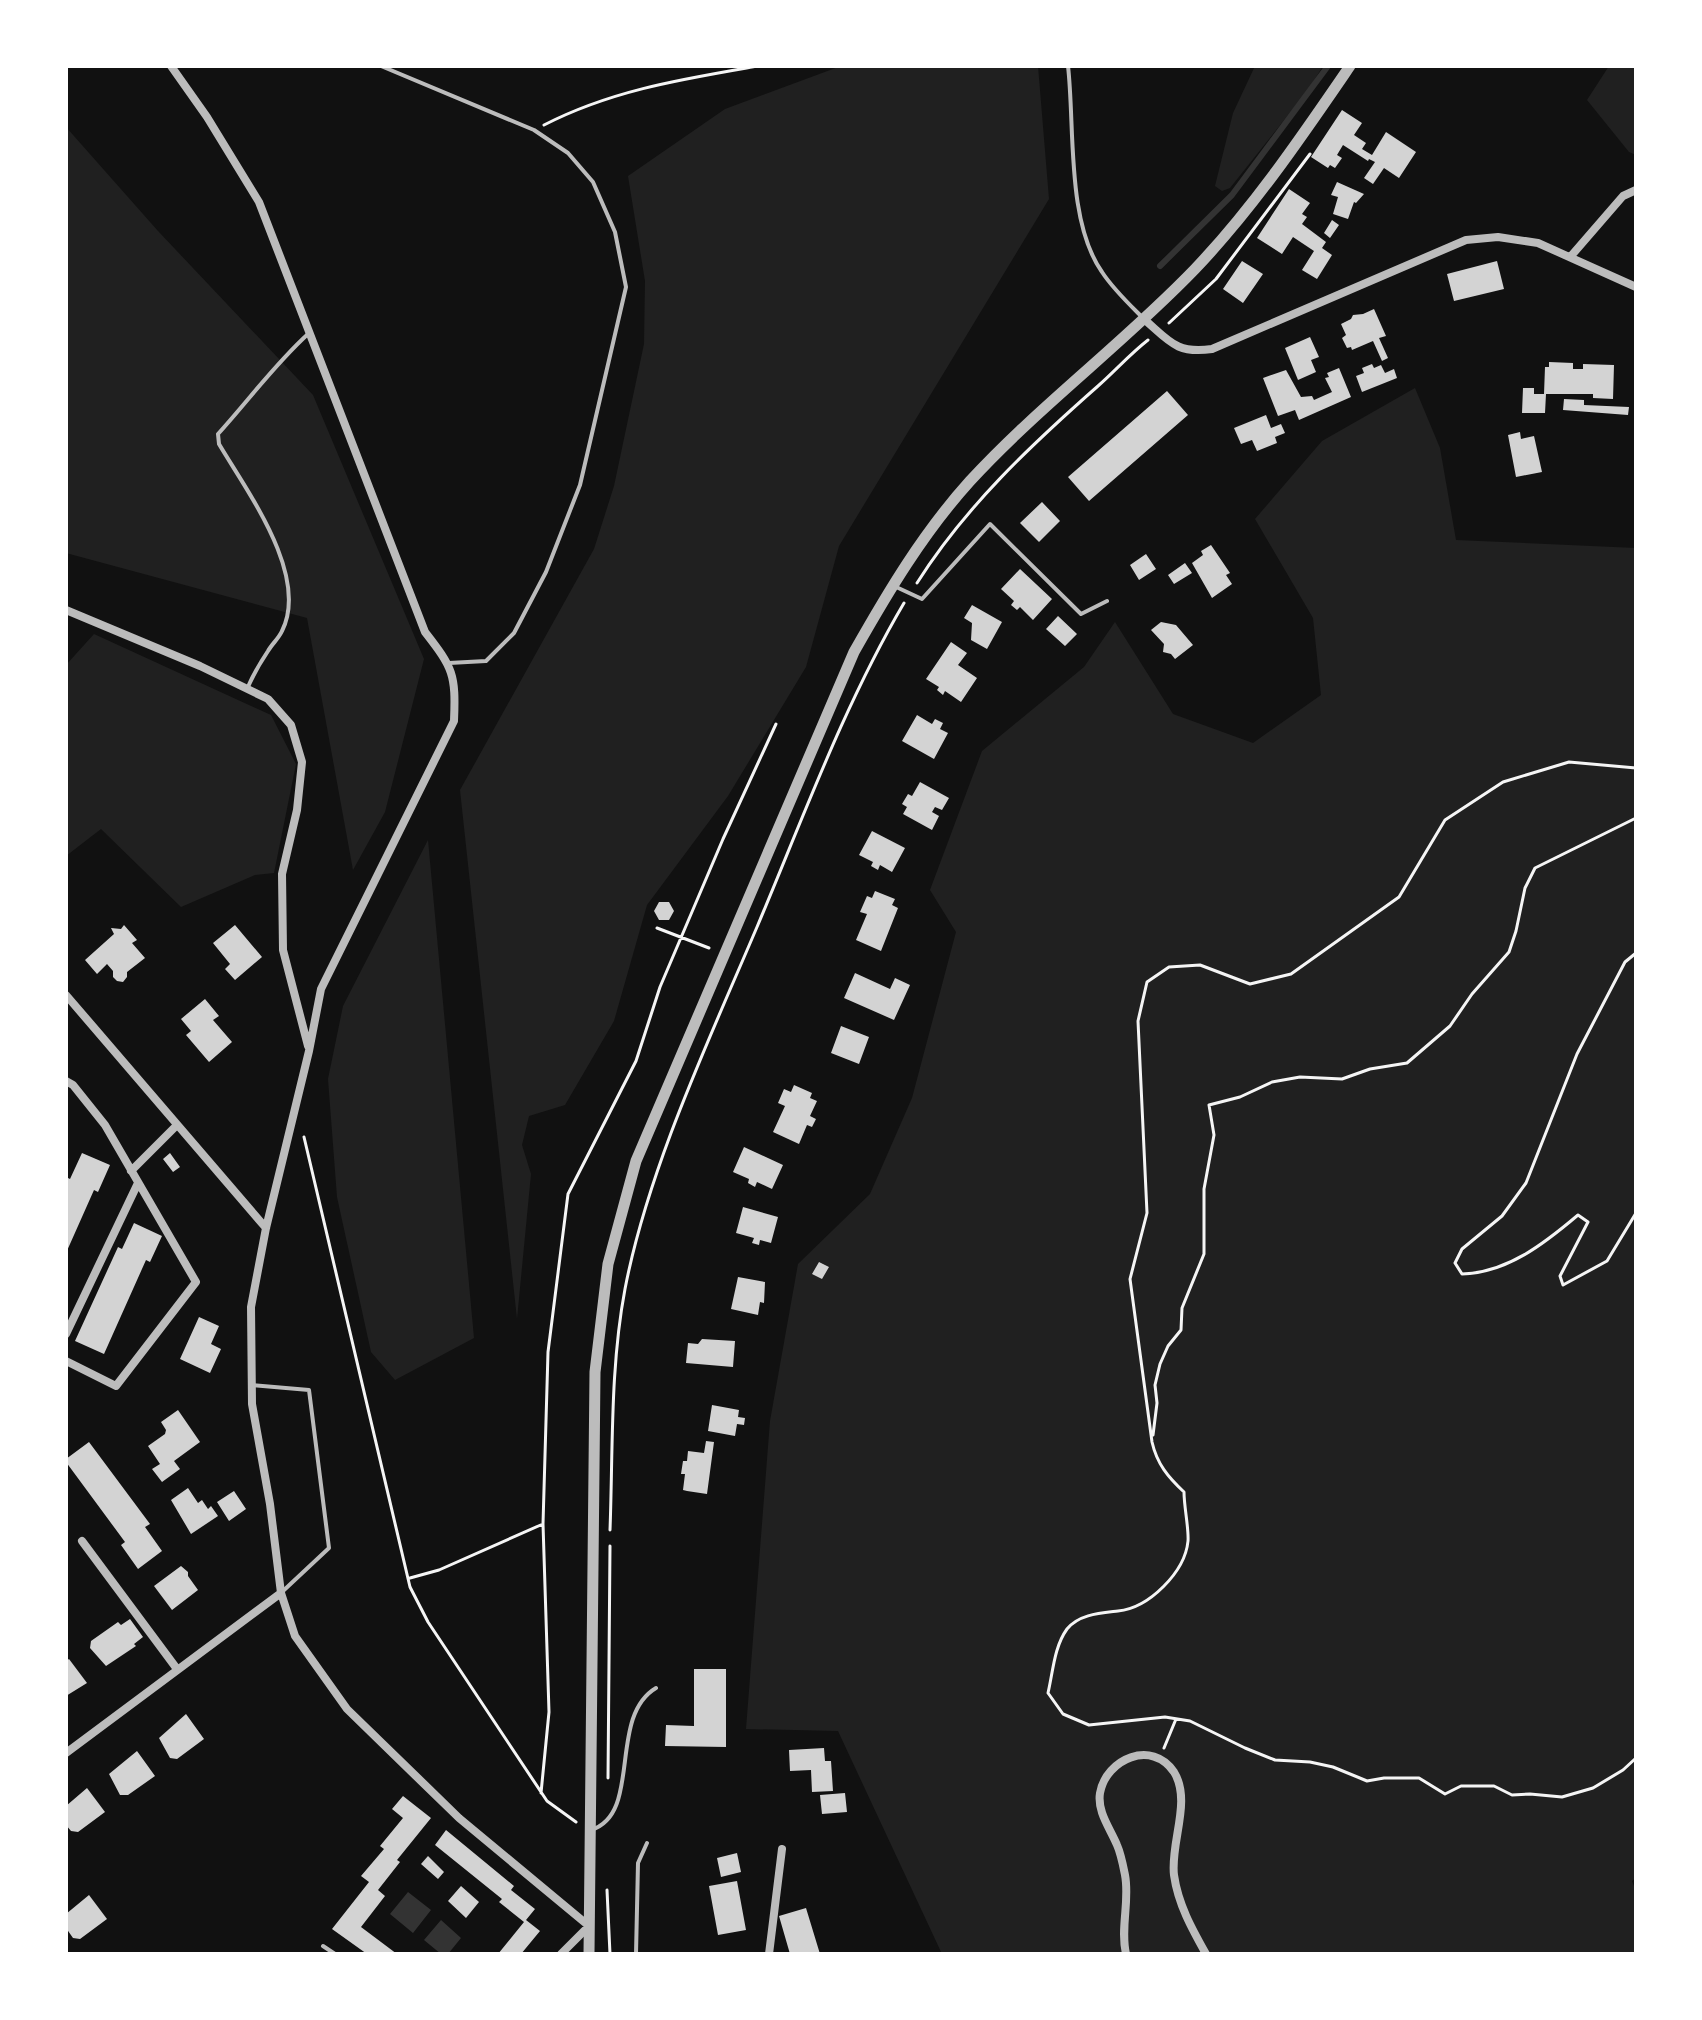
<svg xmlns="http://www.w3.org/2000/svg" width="1702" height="2020" font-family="Arial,sans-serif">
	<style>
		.green { fill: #202020 }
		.water { fill: #333 }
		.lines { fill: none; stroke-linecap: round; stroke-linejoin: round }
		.stream { stroke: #333; stroke-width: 6 }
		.building { fill: #d3d3d3 }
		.path { stroke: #f5f5f5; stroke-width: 3 }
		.service { stroke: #bcbcbc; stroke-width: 4 }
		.minor { stroke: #bcbcbc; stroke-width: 8 }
		.tertiary { stroke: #bcbcbc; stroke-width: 11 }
	</style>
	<rect width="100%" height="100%" fill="#111"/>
	<path class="green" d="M841,66H1038L1049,199L839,546L806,667L728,796L647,905L614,1021L565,1105L529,1116L522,1145L531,1174L517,1319L460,790L594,549L614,486L644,344L645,281L628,176L725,109Z
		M1255,66H1323L1308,90L1230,188L1222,191L1215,186L1233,113Z
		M1609,66H1636V155L1629,152L1587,100Z
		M66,127L158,231L313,395L424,659L385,812L353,870L307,618L66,553Z
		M1415,388L1440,448L1456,540L1636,548V1878L1632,1881L1636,1891V1954H942L838,1731L746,1729L770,1421L798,1264L870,1194L912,1098L956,932L930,890L982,751L1084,667L1115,622L1173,714L1253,743L1321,695L1313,618L1255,519L1322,441Z
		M94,634L271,715L296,764L274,873L255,875L181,907L101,829L66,856V665Z
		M428,840L474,1338L395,1380L371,1352L337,1197L328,1079L343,1006Z"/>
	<path class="water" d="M408,1892L431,1910L413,1933L390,1914Z
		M441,1920L461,1938L448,1954H441L424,1940Z"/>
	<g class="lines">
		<path class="stream" d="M1160,266L1232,195L1328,66"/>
	</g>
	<path class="building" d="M1342,110L1362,123L1354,135L1366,143L1362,149L1372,155L1386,132L1416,152L1399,178L1384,168L1373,184L1364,178L1375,162L1369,159L1368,161L1343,145L1337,155L1342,158L1335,168L1330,165L1328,168L1311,157Z
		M1337,182L1364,194L1356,203L1354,202L1348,219L1333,214L1338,197L1331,195Z
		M1289,189L1310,203L1302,214L1307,217L1302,224L1326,242L1322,248L1332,255L1317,279L1302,270L1314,251L1293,237L1282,254L1257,238Z
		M1332,220L1339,225L1330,238L1324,233Z
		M1242,261L1263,274L1243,303L1223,289Z
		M1497,261L1504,289L1454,301L1447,274Z
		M1374,309L1386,336L1379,338L1388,358L1382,361L1373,341L1352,350L1351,347L1347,348L1342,338L1346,335L1341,324L1351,319L1353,315L1363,314Z
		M1310,337L1319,357L1311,360L1316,372L1298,380L1285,348Z
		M1549,362L1573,363V369H1583V364L1614,365L1613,399L1593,398V394H1546L1545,413H1522L1523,388H1534V394H1544L1545,367H1549Z
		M1372,364L1374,368L1381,365L1385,373L1394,369L1397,378L1362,392L1356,376L1364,373L1362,368Z
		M1339,368L1351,397L1299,420L1295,410L1278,416L1263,378L1286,370L1301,397L1312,396L1314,400L1332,392L1325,378L1329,377L1327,373Z
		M1167,391L1188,415L1089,501L1068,477Z
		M1564,399L1584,400V405L1629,407L1628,415L1563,410Z
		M1266,415L1271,428L1281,424L1285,433L1275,437L1277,443L1257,451L1252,440L1241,444L1234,428Z
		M1520,432L1521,439L1534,436L1542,472L1516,477L1508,435Z
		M1042,502L1060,521L1039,542L1020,523Z
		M1211,545L1230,573L1226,575L1232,584L1212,598L1192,563L1203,555L1201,551Z
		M1146,554L1156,569L1139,580L1130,565Z
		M1185,563L1192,573L1174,584L1168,575Z
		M1020,569L1052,599L1033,620L1020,607L1017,610L1011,605L1014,601L1001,589Z
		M972,605L1002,622L987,649L971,640L972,623L964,618Z
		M1058,616L1077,634L1065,646L1046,629Z
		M1161,622L1176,625L1193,645L1175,659L1171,654L1163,652L1164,644L1151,630Z
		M951,642L967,653L958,665L977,678L961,702L945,691L943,695L937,690L939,687L926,679Z
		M917,715L932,724L935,719L943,723L940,729L948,733L934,759L902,741Z
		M920,782L949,798L942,810L935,807L932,812L939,816L932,830L903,814L907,807L902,804L908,794L912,796Z
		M872,831L905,848L892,872L880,865L878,870L871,866L873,862L859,855Z
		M875,891L895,899L892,905L898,908L881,951L856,940L867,914L860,912L867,896L872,898Z
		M659,902H669L674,911L669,920H659L654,911Z
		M124,925L137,940L132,943L145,958L127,972V977L123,982L117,981L113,977V971L107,964L97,974L85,960L114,934L111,928L121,929Z
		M235,925L262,957L235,980L225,969L230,964L213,943Z
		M855,973L890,989L895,978L910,985L894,1020L844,998Z
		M205,999L219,1016L213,1020L232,1042L209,1062L186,1035L191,1031L181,1019Z
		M841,1026L869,1037L859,1064L831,1053Z
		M794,1085L812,1093L810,1098L817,1101L810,1116L816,1119L812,1127L807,1125L799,1144L773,1132L785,1106L778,1103L784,1089L791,1092Z
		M744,1147L783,1165L772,1189L757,1182L755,1187L748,1183L749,1179L733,1172Z
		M82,1153L110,1165L98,1192L94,1190L66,1253V1177L70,1179Z
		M170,1153L180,1167L173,1172L163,1159Z
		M743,1207L778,1217L771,1243L760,1240L759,1245L752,1243L754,1238L736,1233Z
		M134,1223L162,1236L150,1262L146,1260L104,1354L75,1341L118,1247L122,1249Z
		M819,1262L829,1267L822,1279L812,1274Z
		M738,1277L765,1282L764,1303L760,1302L758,1315L731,1309Z
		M199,1317L219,1326L211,1344L221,1349L210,1373L180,1359Z
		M702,1339L735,1341L733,1367L686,1363L688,1343L698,1344Z
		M712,1405L739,1410L738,1417L745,1418L744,1425L737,1424L735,1436L708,1431Z
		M178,1410L200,1442L174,1461L180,1469L162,1482L152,1469L160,1464L148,1446L165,1434L166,1430L161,1422Z
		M706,1441L714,1442L707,1494L687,1491L683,1490L685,1474H681L683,1461H687L688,1451L704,1453Z
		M89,1442L150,1524L145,1527L162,1551L138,1569L121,1545L125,1542L66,1462V1459Z
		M188,1488L198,1503L202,1500L208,1509L211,1506L218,1516L191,1534L171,1500Z
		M234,1491L246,1509L229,1521L217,1502Z
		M181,1566L188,1572V1576L198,1590L172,1610L154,1586Z
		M130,1619L143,1637L134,1644L136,1646L106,1666L90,1648L91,1641L118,1622L121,1625Z
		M69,1659L87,1683L66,1696V1661Z
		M694,1669H726V1747L665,1746L666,1725L694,1726Z
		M186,1714L204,1739L177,1759L170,1758L159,1738Z
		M824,1748L825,1761H831L833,1791L812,1792L811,1770L790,1771L789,1750Z
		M137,1751L155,1776L128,1795H120L109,1774Z
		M87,1788L105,1812L78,1832L71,1831L66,1825V1806Z
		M845,1793L847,1812L822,1814L820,1795Z
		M403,1796L431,1818L397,1860L400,1862L378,1890L385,1896L361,1927L397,1954H367L332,1929L369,1882L361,1876L384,1849L380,1846L403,1818L392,1809Z
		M446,1830L514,1886L511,1890L535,1909L526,1920L540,1931L521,1954H498L524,1922L499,1902L502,1899L435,1845Z
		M737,1853L741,1872L721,1877L717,1858Z
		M428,1856L444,1872L438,1879L421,1864Z
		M737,1881L746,1930L718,1935L709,1886Z
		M461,1886L479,1902L466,1918L448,1901Z
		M89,1895L107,1919L80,1939L73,1938L66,1928V1914Z
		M806,1908L820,1954H790L779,1916Z"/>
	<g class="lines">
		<path class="path" d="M544,125C612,90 683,79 758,66
			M1169,323L1216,279L1310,154
			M917,583C965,507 1031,445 1098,386C1115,371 1130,354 1148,340
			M1636,768L1569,762L1503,782L1445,820L1399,897L1291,974L1250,984L1200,965L1169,967L1147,982L1138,1021L1147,1213L1130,1279L1152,1442C1157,1464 1168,1477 1184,1492C1184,1507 1189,1529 1188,1541C1185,1572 1149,1608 1118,1611C1101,1613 1079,1614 1067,1629C1054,1647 1053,1672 1048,1693L1063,1714L1089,1725L1165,1717L1190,1721L1245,1748L1275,1760L1310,1762L1333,1767L1367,1781L1384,1778H1419L1445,1794L1461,1786H1494L1512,1795L1530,1794L1562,1797L1593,1788L1623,1770L1636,1758
			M657,928L709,948
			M1636,953L1625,962L1577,1054L1526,1183L1502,1216L1462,1249L1455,1263L1462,1274C1507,1273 1545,1243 1578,1215L1588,1222L1560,1276L1563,1285L1607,1261L1636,1213
			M304,1137L410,1587L428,1622L547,1801L576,1822
			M1153,1435L1157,1403L1155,1385L1160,1364L1168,1346L1181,1330L1182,1308L1204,1254V1189L1214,1135L1209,1105L1240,1097L1272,1082L1300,1077L1342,1079L1370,1069L1407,1063L1450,1026L1472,994L1509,952L1516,931L1525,888L1535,868L1636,818
			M610,1530C613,1451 610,1368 625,1289C648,1169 709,1040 757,927C803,818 844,705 904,603
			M410,1578L439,1570L543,1524
			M1164,1748L1176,1719
			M608,1778L610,1546
			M541,1793L549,1712L543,1524L548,1352L568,1194L636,1061L660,987L723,839L776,724
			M607,1890L610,1954"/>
		<path class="service" d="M381,66L534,130L568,153L593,182L615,232L626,287L580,485L546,572L514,633L486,661L449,663
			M1068,66C1075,126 1066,221 1102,272C1113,289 1129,304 1143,318
			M894,586L922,599L990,524L1081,614L1107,601
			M247,689C253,675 260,663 268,651C272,644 279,638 282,631C310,575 246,490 219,444L218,434C248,401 275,364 308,334
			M252,1385L309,1390L329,1548L283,1591
			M591,1830C643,1814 607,1717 656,1688
			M323,1946L335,1954
			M636,1954L638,1863L647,1843"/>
		<path class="minor" d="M171,66L207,117L259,202L425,632C453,668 456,674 454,721L321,989L309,1051L266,1228L251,1307L252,1404L270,1504L281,1593L295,1636L347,1709L459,1818L589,1926L561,1954
			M1571,256L1623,196L1636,190
			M1145,320C1170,342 1177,354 1212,349L1466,240L1498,237L1538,243L1636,287
			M66,610L200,666L268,699L291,725L302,762L297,810L282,874L283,950L308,1046
			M66,995L266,1228
			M66,1081L73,1085L105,1125L196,1282L116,1386L66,1361
			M131,1171L177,1125
			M66,1334L138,1183
			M82,1541L177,1669
			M66,1753L281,1593
			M769,1954L782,1849
			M1126,1954C1120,1928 1130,1901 1125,1875C1123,1865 1121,1854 1117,1845C1110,1828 1097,1812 1100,1793C1106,1759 1152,1739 1174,1772C1192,1801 1170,1843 1174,1875C1178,1904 1192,1929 1206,1954"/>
		<path class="tertiary" d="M589,1954L595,1372L608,1264L636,1161L854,652C888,592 923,533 970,481C1040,405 1124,343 1195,269C1254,207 1302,136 1350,66"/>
	</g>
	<rect width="1702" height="2020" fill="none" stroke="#ffffff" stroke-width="136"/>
</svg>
